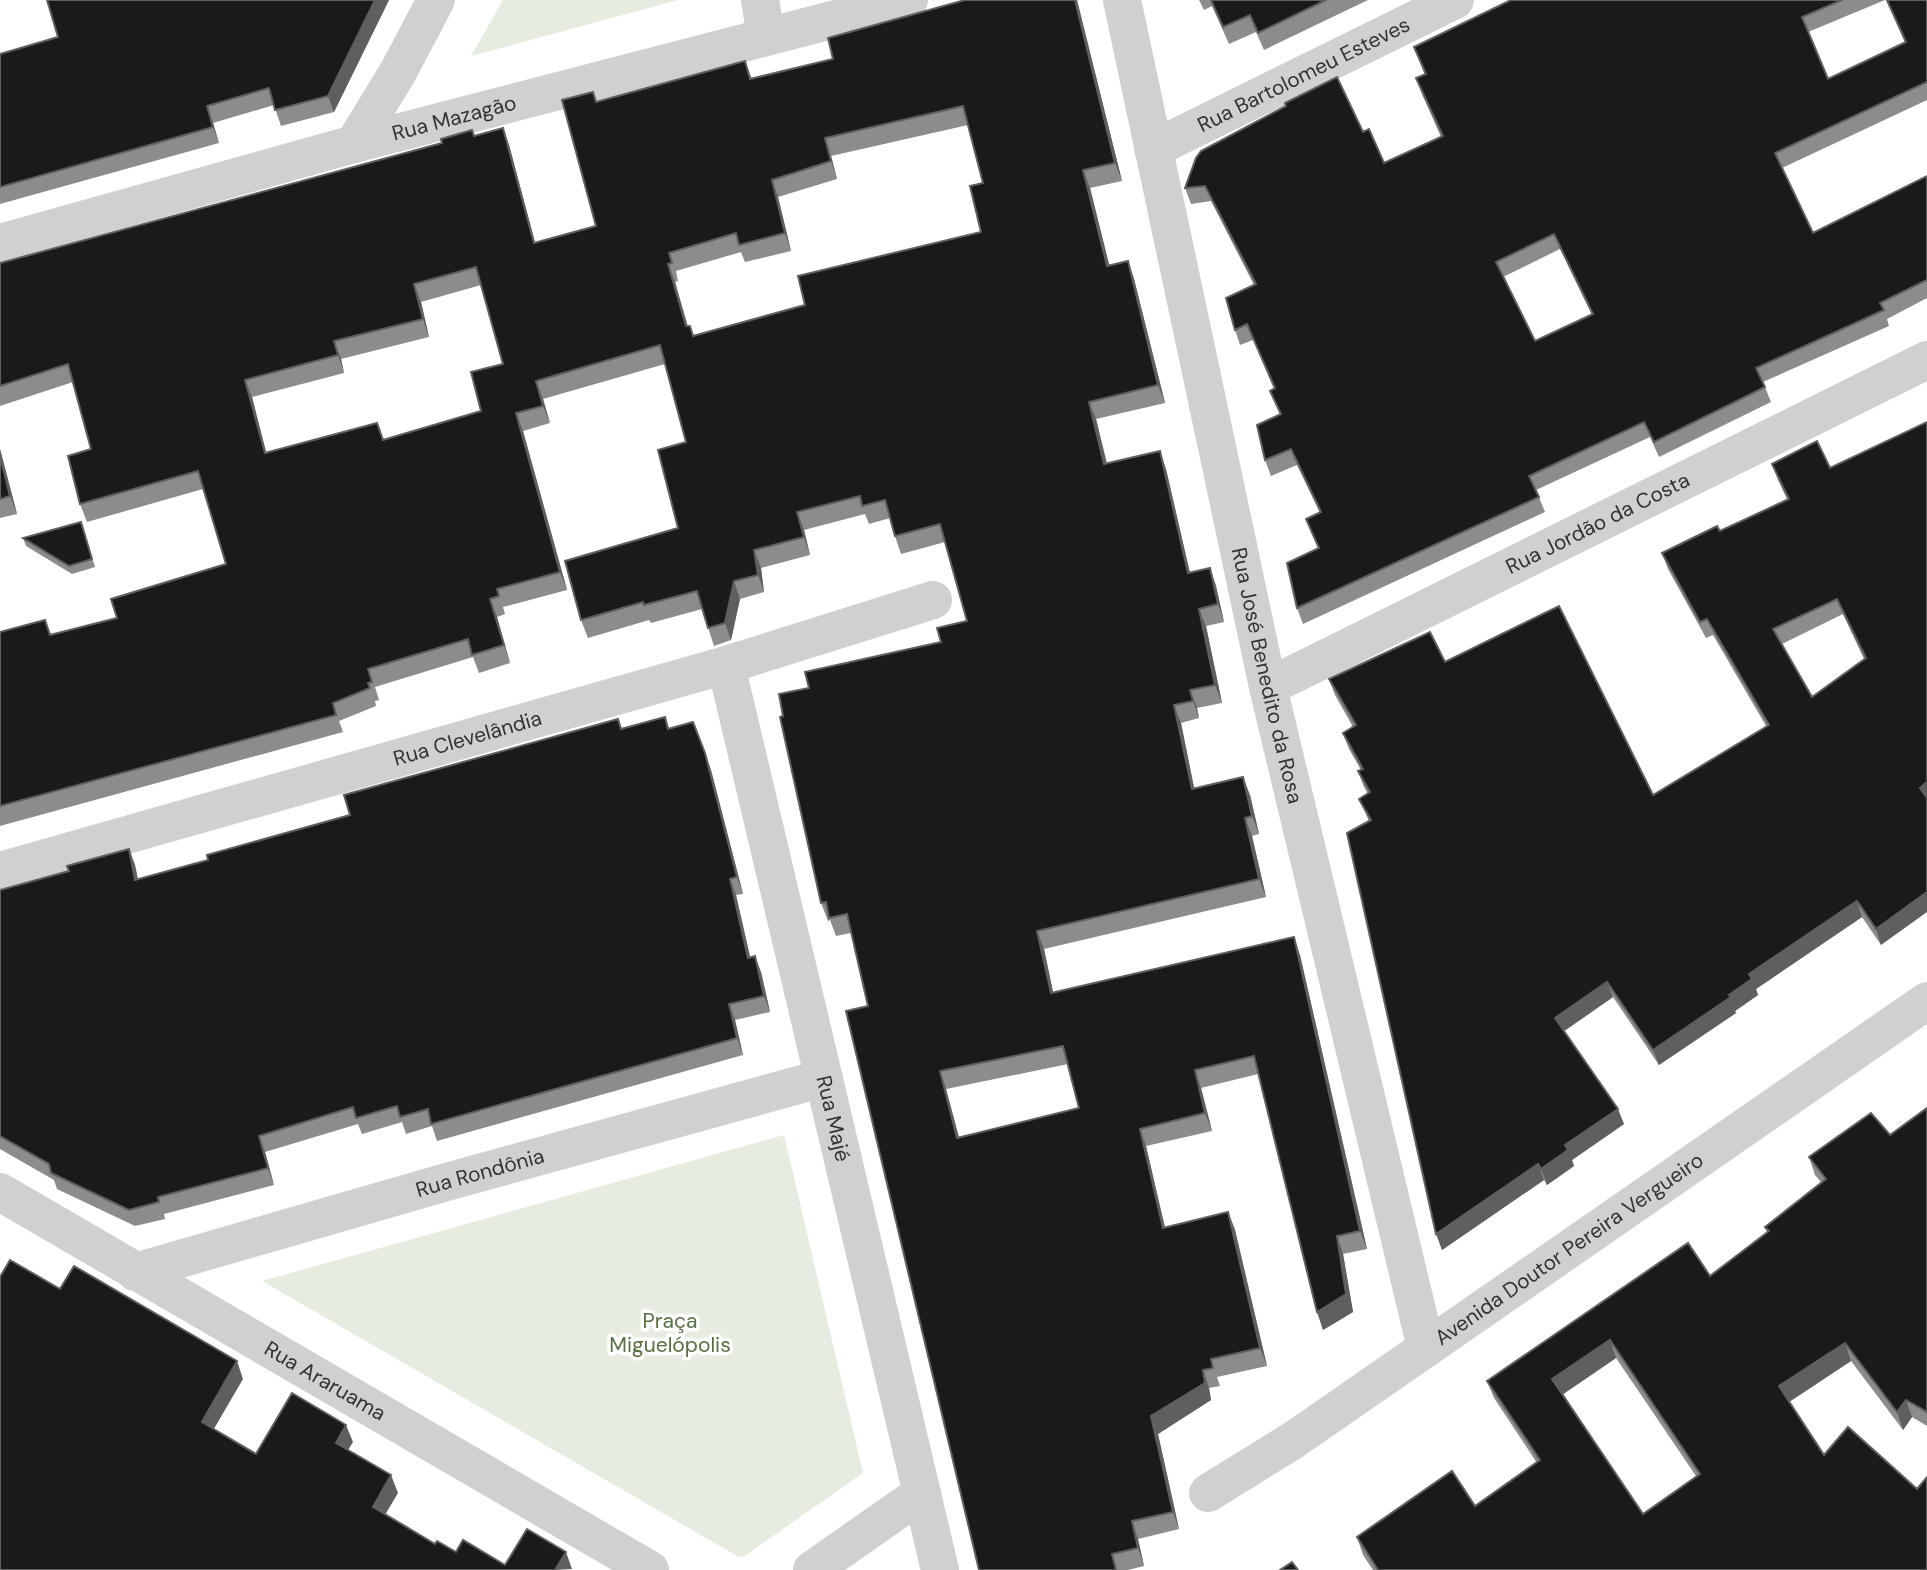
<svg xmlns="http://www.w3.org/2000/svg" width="1927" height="1570" font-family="'DM Sans',sans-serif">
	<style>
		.green { fill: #e6ecdf }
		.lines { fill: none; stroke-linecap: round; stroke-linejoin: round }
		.minor { stroke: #d0d0d0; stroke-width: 38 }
		.wall { fill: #8c8c8c; fill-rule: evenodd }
		.shaded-wall { fill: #5f5f5f }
		.building { fill: #1a1a1a; stroke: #5f5f5f; stroke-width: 2; fill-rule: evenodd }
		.labels { text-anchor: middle; stroke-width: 7; stroke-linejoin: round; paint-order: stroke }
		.street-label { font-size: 21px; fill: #333; stroke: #fff }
		.park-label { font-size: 21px; fill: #56703f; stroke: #fff }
	</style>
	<rect width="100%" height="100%" fill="#fff"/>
	<path class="green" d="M503,0H678L471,56Z
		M784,1135L863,1473L743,1557L737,1556L262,1281Z"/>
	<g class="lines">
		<g class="minor">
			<path d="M760,0L766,37"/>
			<path id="s1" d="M1122,0L1268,687L1426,1348"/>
			<path d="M354,144L398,72L436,0"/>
			<path id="s2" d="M1153,149L1455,0"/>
			<path id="s3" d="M0,243L354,144L909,0"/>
			<path id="s4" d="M726,665L940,1570"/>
			<path id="s5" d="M1268,687L1927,360"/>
			<path id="s6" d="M0,871L726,665L933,600"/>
			<path id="s7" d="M0,1192L650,1570"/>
			<path id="s8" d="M135,1272L450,1181L824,1078"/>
			<path id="s9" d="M1208,1493L1295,1439L1927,1001"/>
			<path d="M812,1570L922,1493"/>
		</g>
	</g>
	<path class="wall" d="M389,0L334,112L281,126L274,105L213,123L219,143L0,204V54Z
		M1077,0L1122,181L1090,188L1109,265L1128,261L1134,279L1165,403L1096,419L1107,463L1166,469L1190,573L1210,568L1216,586L1224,622L1206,626L1222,703L1197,708L1199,718L1181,723L1194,788L1250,795L1259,834L1252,836L1266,897L1044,949L1053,992L1300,955L1367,1249L1343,1254L1353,1312L1323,1330L1258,1074L1201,1088L1212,1131L1146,1146L1165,1227L1228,1212L1235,1230L1267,1366L1217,1377L1220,1386L1209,1388L1211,1400L1158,1434L1179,1529L1138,1539L1144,1566L1128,1570H979L868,1006L851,933L836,936L830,920L828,921L821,903L783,716L809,688L941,642L967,621L945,542L901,554L895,536L890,518L869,524L865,514L804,530L810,555L761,568L764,592L740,599L731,640L714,646L702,609L651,623L649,620L588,638L581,620L678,528L686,442L665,364L543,399L550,423L523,431L567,590L503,607L505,614L497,617L510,663L479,673L473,657L375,687L379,700L375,701L376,706L339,721L343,732L0,826V632L45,620L51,635L117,618L226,564L203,489L87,522L80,504L91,449L73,382L0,406V263L474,136L503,128L509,145L535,243L596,226V102L745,61L752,79ZM968,125L983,183L981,232L805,305L693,336L690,326H687L675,282L678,281L676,271L741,252L745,262L791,251L778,197L837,179L831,156ZM481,285L503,364L481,411L383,440L377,423L266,453L252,397L344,373L341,359L429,337L421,302ZM1068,1064L1079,1108L959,1138L946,1089Z
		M1199,0H1368L1264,50L1256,32L1229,44L1212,6L1204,10Z
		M1511,0H1885L1808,32L1828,79L1905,42L1886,0H1927V100L1782,168L1813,233L1927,176V298L1887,319L1889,326L1763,382L1771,402L1659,457L1650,437L1536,490L1545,512L1303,624L1297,608L1318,548L1306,519L1320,513L1297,465L1271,476L1265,460L1280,415L1270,391L1274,389L1253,340L1240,345L1235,330L1254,285L1211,201L1191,204L1185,188L1363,132L1384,163L1441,137L1422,94L1416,78L1425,75L1414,47ZM1560,249L1592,315L1535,341L1503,277Z
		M1914,428L1881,945L1862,917L1756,989L1758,995L1735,1011L1736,1013L1659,1065L1613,997L1564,1031L1624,1124L1572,1160L1574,1166L1547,1185L1544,1180L1442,1250L1369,821L1359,799L1368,794L1364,787L1358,771L1361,770L1349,749L1343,733L1353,727L1335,695L1329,679L1445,662L1653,795L1766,726L1713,635L1706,638L1668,569L1662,553L1720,531L1787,499L1778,480L1772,464L1830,468ZM1843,614L1864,659L1812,697L1782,644Z
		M0,449L17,514L0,518Z
		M81,522L95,567L72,574L26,546L23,538Z
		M665,717L669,729L711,770L743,894L736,895L750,957L761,972L770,1012L735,1020L743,1055L437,1141L432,1126L406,1134L402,1122L362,1134L358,1124L265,1152L274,1185L164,1214L165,1219L135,1226L57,1189L54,1180L0,1149V890L69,871L129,849L135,865L138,879L208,860L350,815L618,719L622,729Z
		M1927,1108V1426L1912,1417L1903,1430L1851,1361L1789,1402L1824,1455L1927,1570H1373L1363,1555L1357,1537L1475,1506L1537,1463L1494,1398L1487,1381L1710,1276L1767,1233L1765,1227L1821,1182L1815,1175L1809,1157L1890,1135ZM1616,1358L1696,1476L1643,1514L1563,1394Z"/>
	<path class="shaded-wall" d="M375,0H389L334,112L328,96Z
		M1075,0H1077L1122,181L1115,163Z
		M207,106L213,123L219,143L213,127Z
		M503,128L509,145L540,261L534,243Z
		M825,138L831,156L837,179L831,161Z
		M1083,170L1090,188L1114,284L1107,266Z
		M772,180L778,197L791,251L785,233Z
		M1128,261L1134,279L1165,403L1158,385Z
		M668,264L675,282L693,344L686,326Z
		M414,284L421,302L429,337L423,319Z
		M334,341L341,359L344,373L338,355Z
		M245,380L252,397L271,471L265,453Z
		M536,381L543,399L550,423L543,406Z
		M1089,402L1096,419L1111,482L1104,464Z
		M516,413L523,431L567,590L560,572Z
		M0,449L17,514L10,496L0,456Z
		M1160,451L1166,469L1194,591L1188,573Z
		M797,512L804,530L810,555L804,537Z
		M754,550L761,568L764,592L758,575Z
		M1210,568L1216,586L1224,622L1218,604Z
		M734,581L740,599L731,640L725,623Z
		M490,599L497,617L510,663L504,645Z
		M1199,609L1206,626L1222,703L1215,685Z
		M1190,690L1197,708L1199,718L1193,701Z
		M1174,705L1181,723L1198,807L1192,789Z
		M705,753L711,770L743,894L737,877Z
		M1243,777L1250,795L1259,834L1252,816Z
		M1927,782V802L1920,788Z
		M1245,818L1252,836L1266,897L1259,879Z
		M129,849L135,865L141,897L135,880Z
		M730,879L736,895L754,974L748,958Z
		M1927,892V912L1881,945L1876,929Z
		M1857,901L1862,917L1756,989L1758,995L1735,1011L1736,1013L1659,1065L1653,1050L1729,995L1749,974Z
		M1037,931L1044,949L1057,1011L1051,993Z
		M1294,937L1300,955L1367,1249L1360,1231Z
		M755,956L761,972L770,1012L764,996Z
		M1607,982L1613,997L1560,1034L1555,1018Z
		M729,1004L735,1020L743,1055L737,1038Z
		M1195,1070L1201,1088L1212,1131L1205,1113Z
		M940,1071L946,1089L964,1156L957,1138Z
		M1618,1109L1624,1124L1572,1160L1574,1166L1547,1185L1541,1169L1565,1145Z
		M1140,1129L1146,1146L1169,1246L1163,1228Z
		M259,1136L265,1152L274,1185L268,1168Z
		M1538,1164L1544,1180L1442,1250L1436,1234Z
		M1228,1212L1235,1230L1267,1366L1260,1348Z
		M1337,1236L1343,1254L1353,1312L1323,1330L1317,1312Z
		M1610,1340L1616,1358L1559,1397L1552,1379Z
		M1845,1343L1851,1361L1786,1404L1779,1386Z
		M237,1361L243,1379L208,1439L202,1422Z
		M1203,1370L1209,1388L1211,1400L1158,1434L1179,1529L1173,1512L1151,1416Z
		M1906,1400L1912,1417L1903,1430L1897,1412Z
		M346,1425L353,1442L342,1460L336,1443Z
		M391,1475L398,1493L379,1525L373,1507Z
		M1132,1521L1138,1539L1144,1566L1138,1548Z
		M566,1552L572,1569L555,1570Z"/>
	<path class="building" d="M47,0H375L328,96L275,110L269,88L207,106L213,127L0,187V54L58,37Z
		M965,0H1075L1115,163L1083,170L1107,266L1128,261L1158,385L1089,402L1104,464L1160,451L1188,573L1210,568L1218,604L1199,609L1215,685L1190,690L1193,701L1174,705L1192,789L1243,777L1252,816L1245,818L1259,879L1037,931L1051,993L1294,937L1360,1231L1337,1236L1346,1294L1317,1312L1254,1056L1195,1070L1205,1113L1140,1129L1163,1228L1228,1212L1260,1348L1211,1359L1213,1368L1203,1370L1205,1383L1151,1416L1173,1512L1132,1521L1138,1548L1112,1554L1116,1570H979L846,1011L868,1006L847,914L829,918L826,902L821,903L780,717L783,716L779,694L809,688L805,672L941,642L937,628L967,621L940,524L895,536L885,500L862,506L860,496L797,512L804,537L754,550L758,575L734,581L725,623L708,628L697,591L644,605L643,602L581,620L565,561L678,528L658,450L686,442L660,345L536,381L543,406L516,413L560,572L497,589L499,596L490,599L504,645L472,655L468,639L368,669L372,682L368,683L370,688L333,703L336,715L0,806V632L45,620L50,635L117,618L111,599L226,564L198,471L80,504L68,456L91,449L68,364L0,386V263L442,143L441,139L472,130L474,136L503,128L534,243L596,226L562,100L593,92L596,102L745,61L750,79L833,59L828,38ZM963,106L983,183L970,186L981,232L798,276L805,305L693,336L690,326H686L668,264L672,263L669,253L736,233L739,245L785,233L772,180L831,161L825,138ZM476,267L503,364L471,372L481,411L383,440L377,423L265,453L245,380L338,355L334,341L423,319L414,284ZM1063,1046L1079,1108L957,1138L940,1071Z
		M1211,0H1326L1258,33L1250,15L1223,27Z
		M1511,0H1842L1802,17L1828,79L1906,42L1887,0H1927V82L1775,153L1813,233L1927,176V280L1880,303L1884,310L1756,368L1765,387L1654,442L1644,422L1529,476L1539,497L1297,608L1287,563L1319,548L1306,519L1321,512L1291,449L1265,460L1257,425L1281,414L1270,391L1275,388L1247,324L1235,330L1226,298L1256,284L1205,186L1185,188L1196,158L1201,151L1286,106L1285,103L1337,77L1363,132L1369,129L1384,163L1443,136L1416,78L1426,74L1414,47ZM1554,234L1593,314L1535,341L1496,262Z
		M1927,422V782L1920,788L1927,798V892L1876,929L1857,901L1749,974L1752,979L1729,995L1731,997L1653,1050L1607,982L1555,1018L1618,1109L1565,1145L1568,1150L1541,1169L1538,1164L1436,1234L1347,833L1371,820L1359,799L1370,792L1358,771L1363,769L1343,733L1356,725L1329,679L1430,632L1445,662L1559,606L1653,795L1769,725L1707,619L1700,622L1662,553L1717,526L1720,531L1789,499L1772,464L1817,441L1830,468ZM1837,599L1866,658L1812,697L1773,629Z
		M0,456L10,496L0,499Z
		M81,522L92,559L69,566L23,538Z
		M665,717L668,729L693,722L705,753L737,877L730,879L748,958L755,956L764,996L729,1004L737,1038L431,1124L428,1109L400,1117L397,1106L356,1118L353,1107L259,1136L268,1168L158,1197L159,1202L129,1210L51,1173L49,1164L0,1136V890L69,871L67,866L129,849L135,880L208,860L207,855L350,815L344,795L618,719L621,729Z
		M1927,1108V1412L1906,1400L1897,1412L1845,1343L1779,1386L1824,1455L1848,1427L1917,1489L1927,1477V1570H1378L1357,1537L1452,1471L1475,1506L1540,1460L1487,1381L1688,1243L1710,1276L1769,1231L1765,1227L1826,1179L1809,1157L1871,1113L1890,1135ZM1610,1340L1700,1474L1643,1514L1552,1379Z
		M10,1260L60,1289L74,1266L237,1361L202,1422L256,1454L292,1393L346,1425L336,1443L391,1475L373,1507L435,1544L437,1541L456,1552L463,1540L505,1565L527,1529L566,1552L555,1570H0V1277Z
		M1292,1562L1298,1570H1280Z"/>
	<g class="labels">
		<g class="street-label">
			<text dy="7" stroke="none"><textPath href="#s2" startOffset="168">Rua Bartolomeu Esteves</textPath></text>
			<text dy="7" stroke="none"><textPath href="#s3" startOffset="471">Rua Mazagão</textPath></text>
			<text dy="7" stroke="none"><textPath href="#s5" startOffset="368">Rua Jordão da Costa</textPath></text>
			<text dy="7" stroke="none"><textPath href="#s1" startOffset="691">Rua José Benedito da Rosa</textPath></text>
			<text dy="7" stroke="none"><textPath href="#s6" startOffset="486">Rua Clevelândia</textPath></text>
			<text dy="7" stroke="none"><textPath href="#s4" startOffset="466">Rua Majé</textPath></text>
			<text dy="7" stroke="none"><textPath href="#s8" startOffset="359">Rua Rondônia</textPath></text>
			<text dy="7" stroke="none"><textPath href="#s9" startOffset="436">Avenida Doutor Pereira Vergueiro</textPath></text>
			<text dy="7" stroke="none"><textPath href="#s7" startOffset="376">Rua Araruama</textPath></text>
		</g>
		<g class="park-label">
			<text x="670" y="1328">Praça<tspan x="670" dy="24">Miguelópolis</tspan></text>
		</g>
	</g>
</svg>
